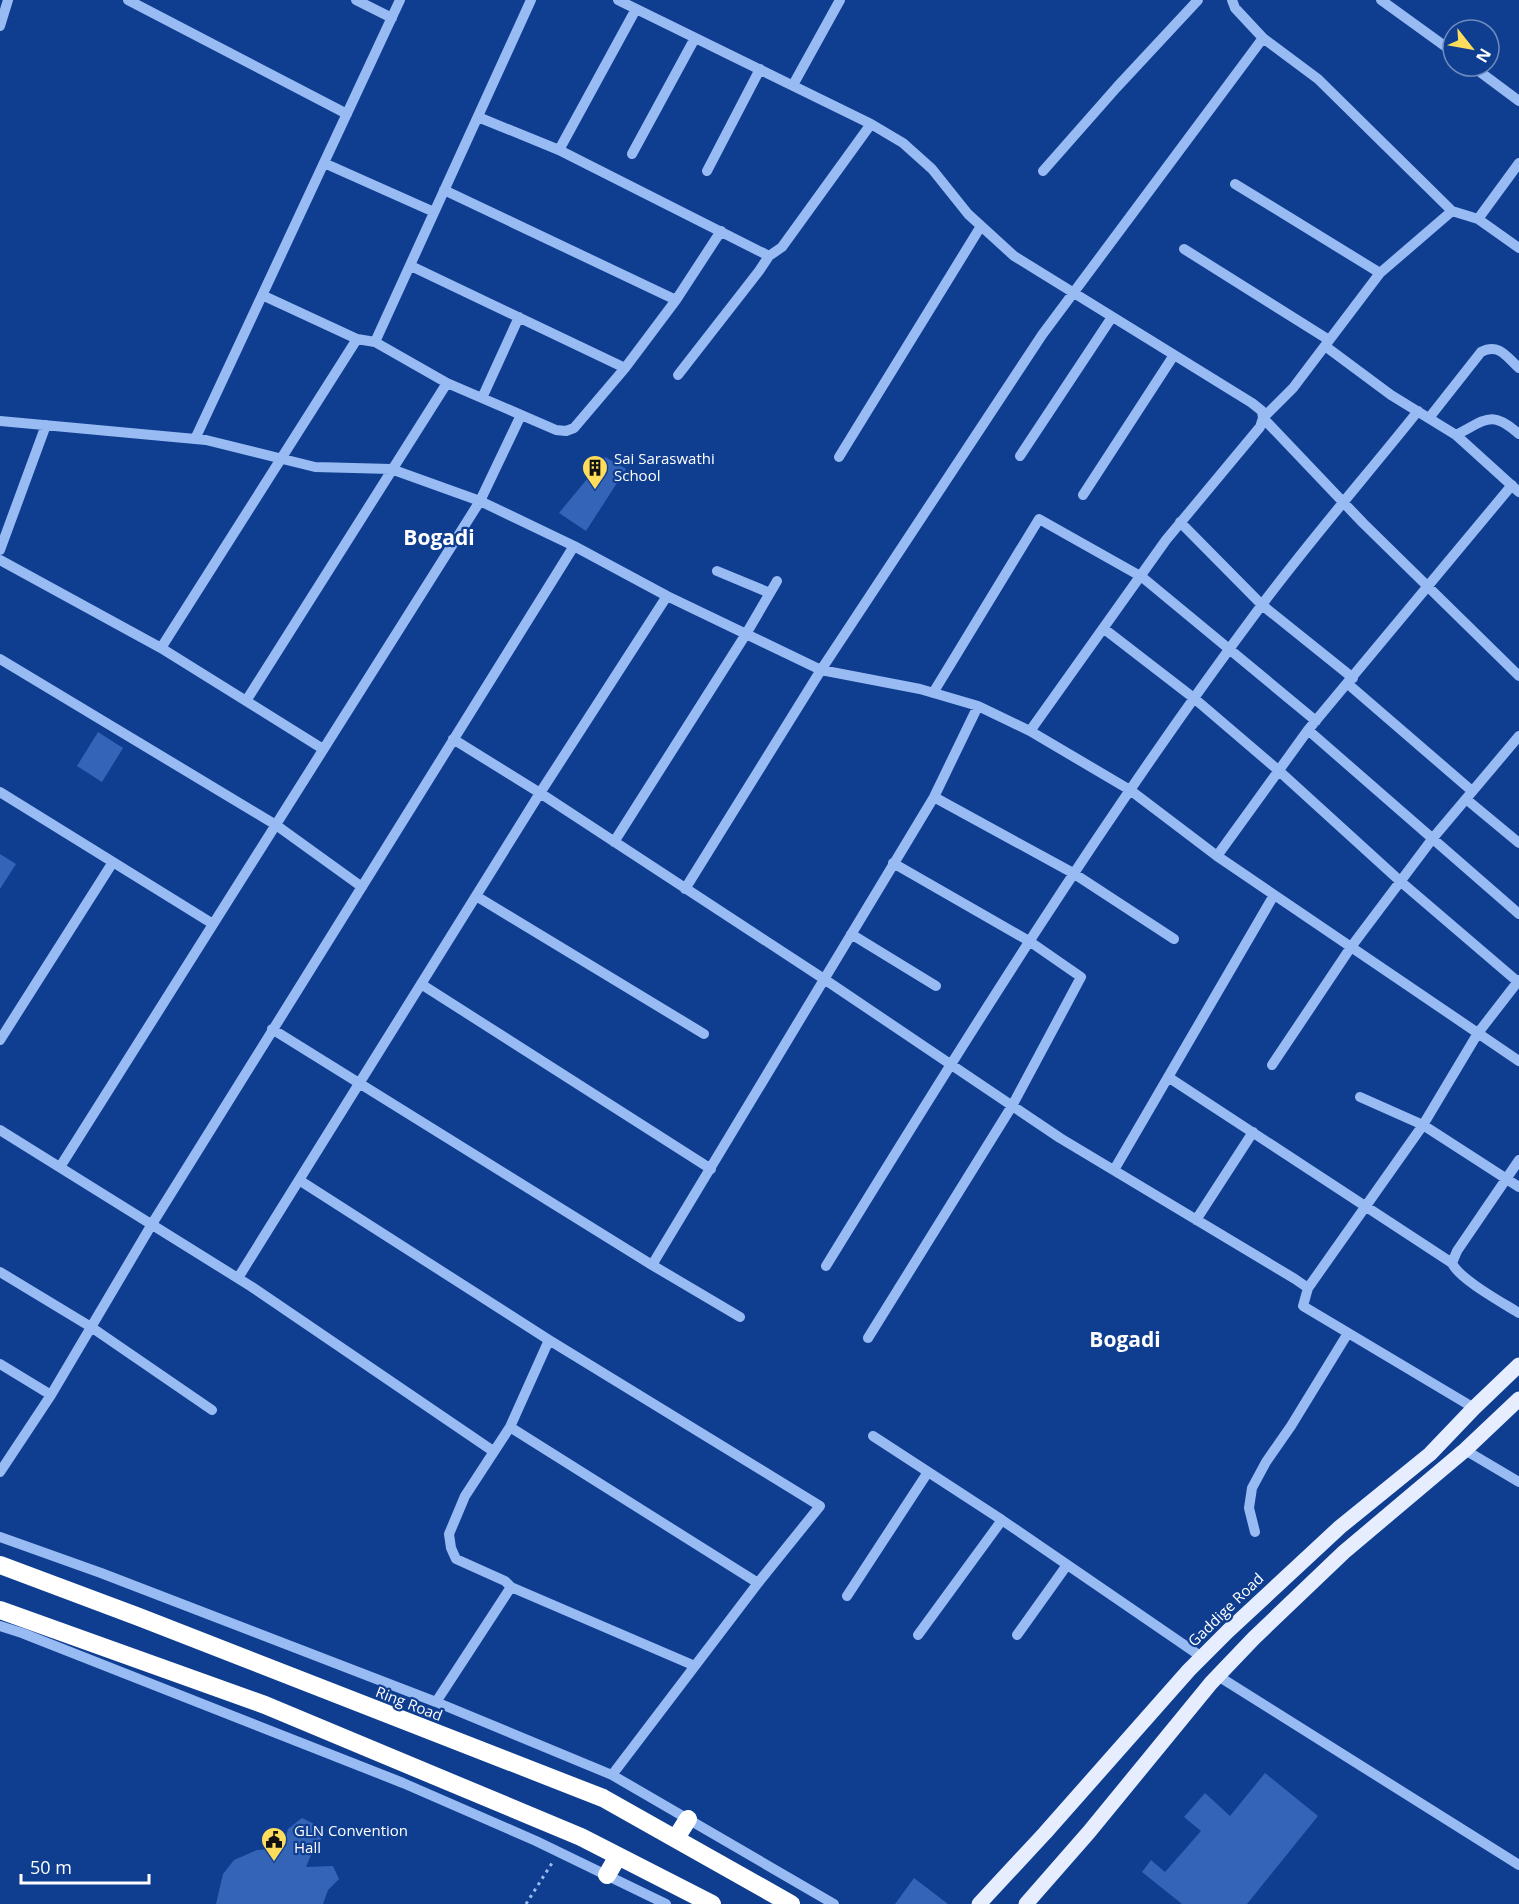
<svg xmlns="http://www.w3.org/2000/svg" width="1519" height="1904" font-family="'Open Sans',sans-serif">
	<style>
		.building { fill: #3364b8 }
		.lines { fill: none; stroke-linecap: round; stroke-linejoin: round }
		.path { stroke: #99bbf3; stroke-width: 3; stroke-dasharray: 3 4.5; stroke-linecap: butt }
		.minor { stroke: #99bbf3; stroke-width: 10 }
		.major { stroke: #e5edff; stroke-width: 15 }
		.highway { stroke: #fff; stroke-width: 18 }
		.labels { text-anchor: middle; stroke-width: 4.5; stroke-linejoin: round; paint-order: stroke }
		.poi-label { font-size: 15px; fill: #fff; stroke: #0f3e90; text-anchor: start }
		.street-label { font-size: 15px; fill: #fff; stroke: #0f3e90 }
		.district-label { font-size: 21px; font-weight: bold; fill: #fff; stroke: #0f3e90 }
	</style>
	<rect width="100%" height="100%" fill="#0f3e90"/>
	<path class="building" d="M605,457L626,469L586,531L559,513Z
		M98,732L123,748L102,782L77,766Z
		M0,854L16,864L0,889Z
		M1265,1773L1318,1816L1247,1904H1182L1142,1872L1151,1860L1165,1872L1201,1831L1184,1817L1205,1793L1230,1816Z
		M302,1818L314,1824L324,1836L315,1845L306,1867L333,1866L339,1879L328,1890L323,1904H216L223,1874L234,1860L257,1850L283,1848L288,1829Z
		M914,1878L948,1904H895Z"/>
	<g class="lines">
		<path class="path" d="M526,1904L552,1863"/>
		<path class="minor" d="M128,0L347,114
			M356,0L392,18
			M618,0L871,124L903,143L932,169L968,214L1014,256L1252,403L1262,411L1263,418L1363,523L1519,676
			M1232,0L1235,8L1263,38L1318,79L1452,211L1478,219L1519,248
			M1381,0L1453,52
			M0,26L8,0
			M1472,66L1519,101
			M793,85L840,0
			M478,117L559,150L769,256L782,247L871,124
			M559,150L636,9
			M632,154L695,38
			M324,163L434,212
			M707,171L760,69
			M1043,171L1117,87L1198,0
			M1235,184L1380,273
			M444,190L676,300
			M1478,219L1519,163
			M1184,249L1329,340
			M411,266L625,368
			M262,295L357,339L375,342L447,383L556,430L566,431L574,428L625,368L676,300L721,231
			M375,342L531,0
			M1325,346L1391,395L1456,435L1519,492
			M678,375L759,271L769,256
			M482,398L519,317
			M1429,418L1481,352C1499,343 1506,356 1519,368
			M0,421L206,440L315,467L391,469L480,501L574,546L667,596L821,670L920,689L978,706L1030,731L1130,790L1217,856L1519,1061
			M1456,435C1486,420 1491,409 1519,434
			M195,439L400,0
			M1020,456L1112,317
			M839,457L981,226
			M1083,495L1174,355
			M1180,522L1262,605L1353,678
			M0,550L46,425
			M0,560L161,648
			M717,571L770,593
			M1103,628L1195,699L1278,770L1400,881L1518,982
			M0,659L276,825L362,887
			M1348,684L1472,791
			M933,693L1039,519L1142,577L1316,721
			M246,701L447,383
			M1308,730L1519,914
			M1030,731L1166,540L1260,427L1263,418L1293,388L1380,273L1452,211
			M453,739L540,793L824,979L1060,1138L1295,1279L1308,1288L1303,1306L1474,1408
			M323,749L161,648L357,339
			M0,792L213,924
			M934,797L1073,873L1174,939
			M1466,799L1519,843
			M614,842L746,634L777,581
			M1217,856L1308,730L1512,485
			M685,889L821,670L1042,335L1263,38
			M476,896L704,1034
			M851,934L936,986
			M421,984L711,1169
			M272,1029L652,1265L740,1317
			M0,1040L113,862
			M1272,1065L1351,947L1433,838L1519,736
			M1168,1077L1452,1263
			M1360,1097L1423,1125L1519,1187
			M0,1130L252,1287L493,1451
			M1519,1160L1457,1251L1452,1263C1459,1279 1503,1303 1519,1313
			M60,1167L480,501L521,415
			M1114,1170L1274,895
			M299,1180L549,1340L820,1506L758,1583L612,1775
			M1196,1220L1253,1132
			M652,1265L934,797L978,706
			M826,1266C964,1041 1103,818 1261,606C1311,539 1366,476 1418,411
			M0,1272L91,1327L212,1410
			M238,1278L540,793L667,596
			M1308,1288L1423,1125L1478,1033L1519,980
			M868,1338L1012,1106L1081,977L1029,941L893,863
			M0,1364L51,1395
			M510,1427L758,1583
			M873,1436L1002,1520L1202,1657
			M1465,1450L1519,1482
			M0,1472L51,1395L152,1224L574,546
			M1255,1532L1249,1508L1252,1488L1266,1462L1291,1426L1348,1333
			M0,1537L101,1573L436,1702L612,1775L834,1904
			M511,1587L695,1666
			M847,1596L928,1472
			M0,1626L22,1633L403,1783L536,1841L666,1904
			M918,1635L1002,1520
			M1017,1635L1067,1565
			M1218,1676L1519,1865
			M436,1702L511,1587L505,1581L456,1559L451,1548L449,1534L465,1496L510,1427L549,1340"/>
		<path class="major" d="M979,1904L1045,1833L1189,1670L1228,1631L1340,1527L1430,1454L1474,1408L1519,1365
			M1026,1904L1089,1832L1211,1683L1254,1638L1344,1552L1465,1450L1519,1399"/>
		<path class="highway" d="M0,1565L139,1617L603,1798L791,1904
			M0,1610L265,1705L581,1837L712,1904
			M676,1838L688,1819
			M607,1875L618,1856"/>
	</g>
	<defs>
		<symbol id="building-pin" viewBox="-11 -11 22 30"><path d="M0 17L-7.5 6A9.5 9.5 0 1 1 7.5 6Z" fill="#ffdc5b" stroke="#0f3e90"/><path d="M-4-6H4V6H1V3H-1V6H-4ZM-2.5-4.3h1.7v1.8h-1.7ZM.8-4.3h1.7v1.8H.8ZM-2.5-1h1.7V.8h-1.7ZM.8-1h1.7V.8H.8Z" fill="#111"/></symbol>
		<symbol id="civic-pin" viewBox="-11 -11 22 30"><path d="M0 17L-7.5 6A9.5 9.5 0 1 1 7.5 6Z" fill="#ffdc5b" stroke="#0f3e90"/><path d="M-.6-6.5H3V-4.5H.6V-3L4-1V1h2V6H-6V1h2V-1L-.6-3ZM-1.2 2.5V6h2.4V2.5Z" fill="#111"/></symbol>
	</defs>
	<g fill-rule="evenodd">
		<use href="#building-pin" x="580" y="453" width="30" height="40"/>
		<use href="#civic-pin" x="259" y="1825" width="30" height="40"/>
	</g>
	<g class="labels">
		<g class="poi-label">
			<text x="614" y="464">Sai Saraswathi<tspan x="614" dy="17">School</tspan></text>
			<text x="294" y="1836">GLN Convention<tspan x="294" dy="17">Hall</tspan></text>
		</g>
		<g class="street-label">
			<text transform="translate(1226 1610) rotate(-44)" y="5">Gaddige Road</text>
			<text transform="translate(409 1704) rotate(21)" y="5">Ring Road</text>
		</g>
		<g class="district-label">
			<text x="439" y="545">Bogadi</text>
			<text x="1125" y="1347">Bogadi</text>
		</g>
	</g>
	<g transform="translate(1471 48) rotate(121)"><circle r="28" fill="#0f3e90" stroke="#6f8bbc" stroke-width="1.5"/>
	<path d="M0-4.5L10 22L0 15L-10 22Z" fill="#ffdc5b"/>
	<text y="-9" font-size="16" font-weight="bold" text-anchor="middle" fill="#ffffff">N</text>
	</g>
	<path d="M21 1874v9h128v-9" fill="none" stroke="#ffffff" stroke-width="3"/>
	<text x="30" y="1874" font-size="18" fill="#ffffff" stroke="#0f3e90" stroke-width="4.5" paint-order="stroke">50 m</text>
</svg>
